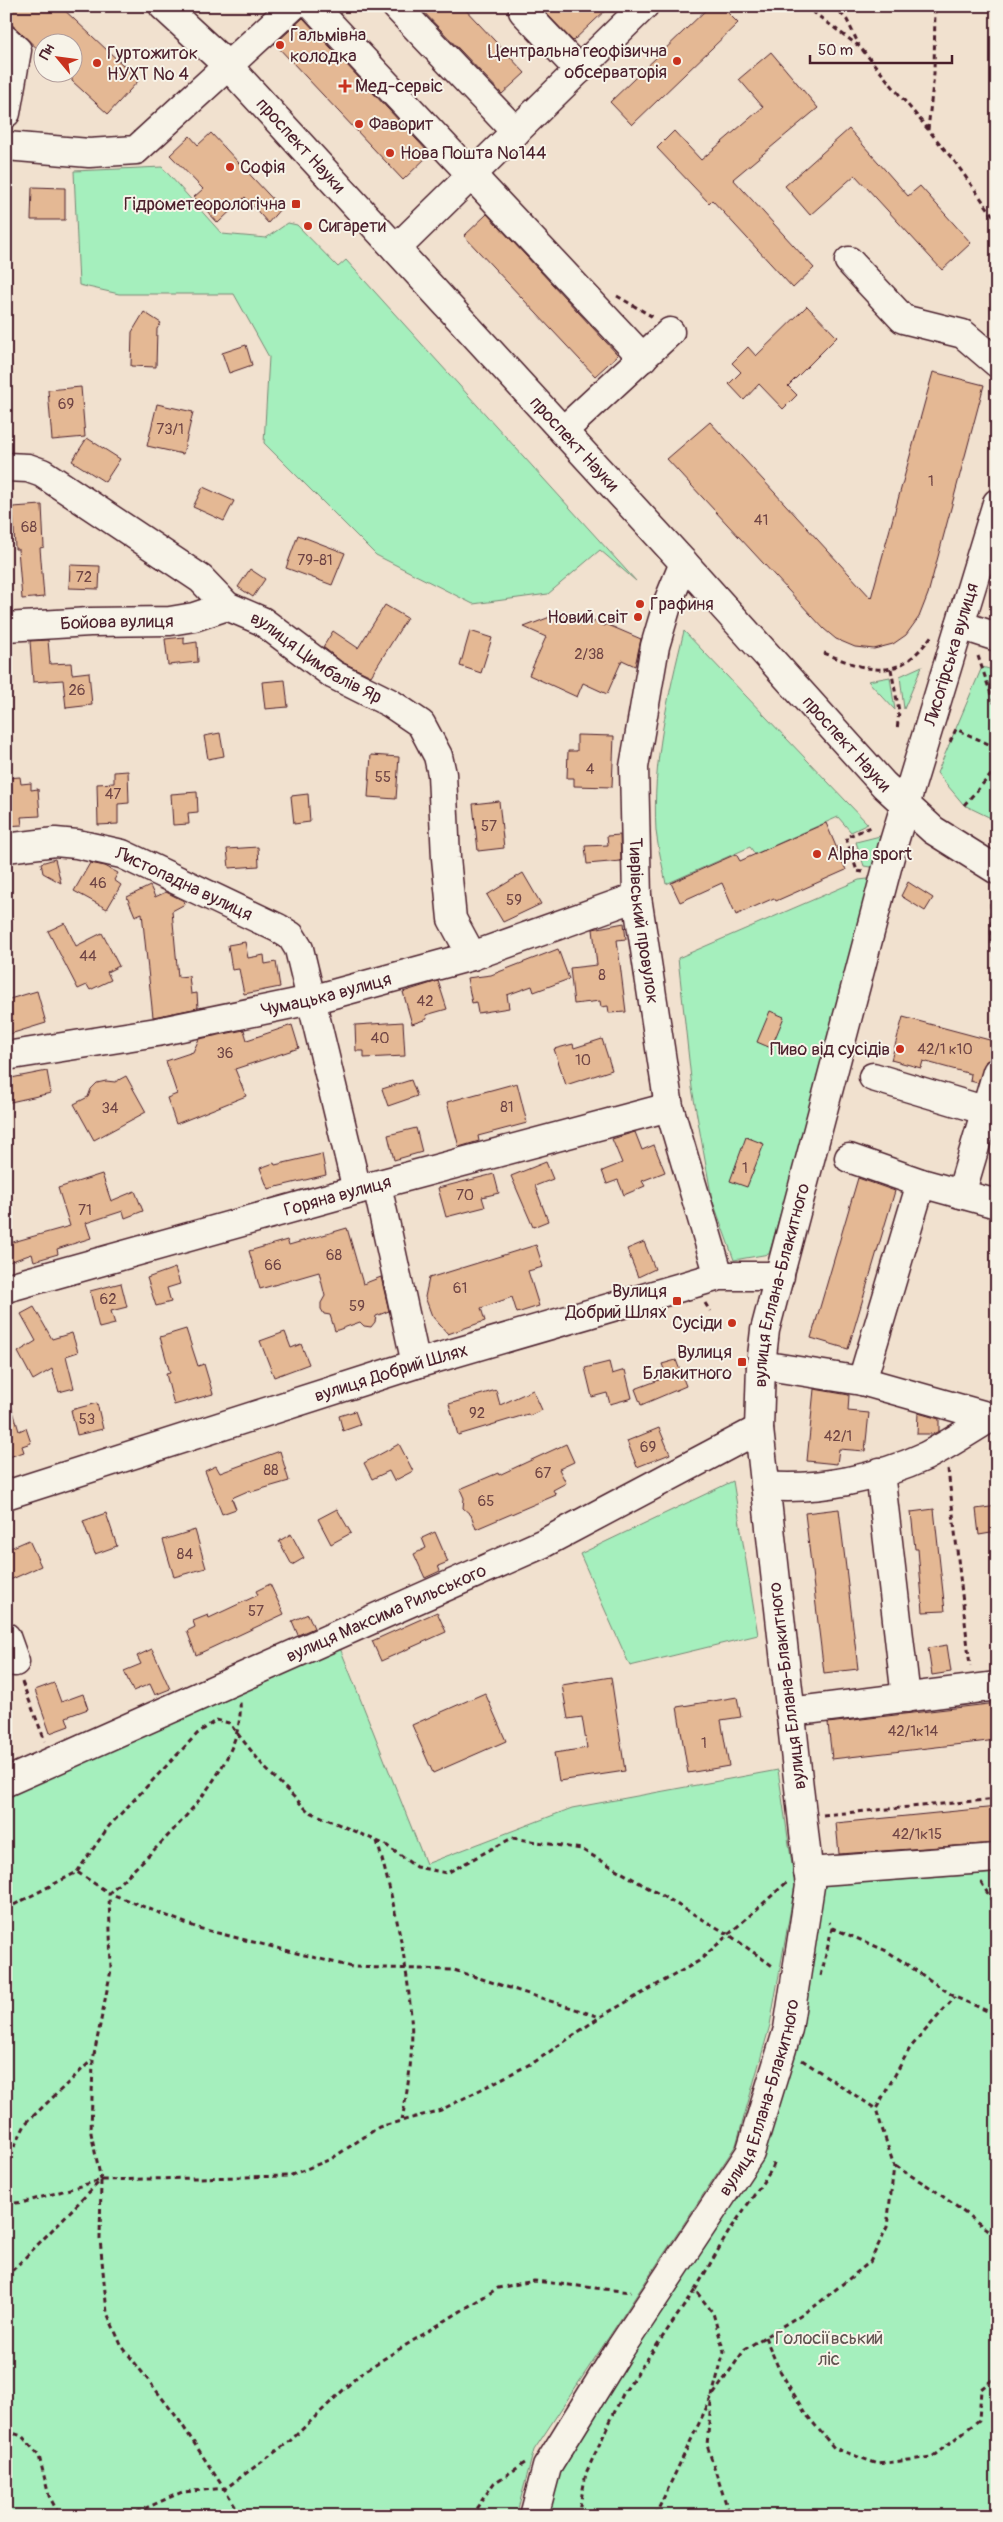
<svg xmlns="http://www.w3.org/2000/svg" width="1003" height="2522" font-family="Pangolin,sans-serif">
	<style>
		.green { fill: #a5efbd; stroke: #788774 }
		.building { fill: #e4b894; stroke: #4a1f2b }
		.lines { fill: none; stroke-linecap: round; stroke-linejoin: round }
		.minor-casing { stroke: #4a1f2b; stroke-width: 31 }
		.major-casing { stroke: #4a1f2b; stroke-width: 31 }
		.path { stroke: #4a1f2b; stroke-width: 3; stroke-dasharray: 5 4; stroke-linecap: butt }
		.minor { stroke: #f7f3e8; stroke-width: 28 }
		.major { stroke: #f7f3e8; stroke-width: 28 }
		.poi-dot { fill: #c8321e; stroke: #f7f3e8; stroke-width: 2 }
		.labels { text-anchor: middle; stroke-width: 4; stroke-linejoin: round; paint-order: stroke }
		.number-label { font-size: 15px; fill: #704545 }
		.poi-label { font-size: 18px; fill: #4a1f2b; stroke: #f7f3e8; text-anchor: start }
		.street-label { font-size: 18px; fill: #4a1f2b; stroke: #f7f3e8 }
		.park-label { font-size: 18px; fill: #615350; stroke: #f7f3e8 }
	</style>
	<rect width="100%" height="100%" fill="#f1e1cf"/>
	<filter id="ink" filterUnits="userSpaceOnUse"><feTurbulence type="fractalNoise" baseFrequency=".02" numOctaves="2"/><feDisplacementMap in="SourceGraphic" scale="10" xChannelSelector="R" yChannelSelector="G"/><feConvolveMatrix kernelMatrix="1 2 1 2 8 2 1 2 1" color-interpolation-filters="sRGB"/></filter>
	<g filter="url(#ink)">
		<path class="green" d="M162,167L222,234L266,238L288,223L297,225L338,267L346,260L636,581L600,550L548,594L473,604L376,555L264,443L269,357L234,294H119L79,285L74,171Z
			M684,631L868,824L851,832L838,817L755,854L750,847L666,884C663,867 658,849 656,831C652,764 668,696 684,631Z
			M922,666L904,709L900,676Z
			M982,667L997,671V821L964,805L937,773Z
			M890,677L895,710L868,681Z
			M880,836L883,848L882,869L864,866L856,842Z
			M876,878L769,1254L734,1260L712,1199L692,1088L678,958L859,880Z
			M733,1481L758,1635L630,1666L580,1554Z
			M338,1643L426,1864L572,1808L778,1770L795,1885L770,2025L736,2145L534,2450L516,2516H6V1790Z
			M997,1873V2516H540L552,2470L754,2156L815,1886Z"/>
		<path class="building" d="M6,6H60L139,80L108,114L72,81V42H42V53L6,19Z
			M418,6H462L525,73L502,94Z
			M543,6H610L573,41L543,10Z
			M710,6H721L738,23L632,125L610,102Z
			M303,18L430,154L403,180L275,44Z
			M771,52L818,108L733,179L814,268L793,288L712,200L709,203L657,148L674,131L701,160L763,107L739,79Z
			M849,129L908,196L920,186L971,243L942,270L855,175L810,215L785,186Z
			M211,133L281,208L268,223L245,197L218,223L194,197L203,189L170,155L190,136L198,145Z
			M32,187L65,188V220H31Z
			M487,214L618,355L595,376L464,236Z
			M807,306L837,337L788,386L797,395L783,409L759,384L744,400L729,384L741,372L732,363L748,347L756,356Z
			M144,312L161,323L157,329L156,367L131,366L132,332Z
			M246,345L252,365L229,373L222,353Z
			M933,372L984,385L928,594L919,617L906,635L893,644L874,649L855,647L836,639L824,629L667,459L710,422L871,598Z
			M81,387L85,437L52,440L48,390Z
			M157,404L193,412L183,454L147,446Z
			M87,438L120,459L105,482L72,461Z
			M203,487L234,501L224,521L193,507Z
			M42,505L44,547L40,548L44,597L22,599L18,549H15L13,507Z
			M298,535L345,553L332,585L286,568Z
			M70,565L100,566L99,589L69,588Z
			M250,569L265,579L253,597L238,587Z
			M385,605L407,618L371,676L342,662L323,647L333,631L358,648Z
			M563,612L592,626L594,621L605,626L606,624L641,639L635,666L622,660L607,694L583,683L577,697L529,675L546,637L524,627Z
			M470,631L492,638L481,673L460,666Z
			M184,637V644L197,642L198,662L168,665L165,639Z
			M48,640L50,664L71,663L72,674L89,672L92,705L66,708L63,680L33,682L30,641Z
			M285,680L288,707L265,709L262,682Z
			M220,733L224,756L208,759L204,736Z
			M577,735L614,736L612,787L574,786V778H567L568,751H577Z
			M371,755L399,757L396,799L368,797Z
			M128,771L129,803L118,804V824L98,825L97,784L114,783V772Z
			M20,777L21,784L31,783V790L38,789L40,816L21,817L22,825L6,826V778Z
			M197,792L198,812L188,813L189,824L173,825L171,794Z
			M308,794L310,822L294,824L291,796Z
			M499,801L504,848L478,851L473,804Z
			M826,823L846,870L776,901L774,898L736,915L722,883L680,902L671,883L736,854L740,861Z
			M620,835L621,861L587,864L585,846L608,845L607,836Z
			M258,847L259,866L229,868L227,849Z
			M55,859L61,883L43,873L41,863Z
			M90,863L105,866L118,873L114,880L121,885L107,909L74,891Z
			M523,873L541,904L503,922L487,895Z
			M908,882L933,898L925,911L901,896Z
			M150,886L155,897L166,892L184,901L185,904L172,911L178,977L189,976L191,994L197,993L198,1008L153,1017L142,913L135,916L127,897Z
			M65,923L76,946L102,933L119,966L107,972L111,980L90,990L87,985L78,989L48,931Z
			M624,923L626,939L617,940L626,1012L609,1013L608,1006L601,1007L600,1001L574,1004L570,968L597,965L593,929Z
			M245,942L248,958L264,955L265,964L276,962L280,987L244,994L239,969L232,970L228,945Z
			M558,949L569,979L534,992L532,986L507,995L509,1008L478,1013L476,1002L472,1003L467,978L491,975Z
			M438,981L447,1009L426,1015L427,1019L412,1024L403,992Z
			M37,991L46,1023L10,1034L6,1019V1000Z
			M770,1011L784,1017L771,1048L757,1042Z
			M903,1017L997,1042L996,1057L986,1061L978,1083L970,1081L971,1074L923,1061L921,1068L891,1060Z
			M403,1022L405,1056L364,1058V1051H356L355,1025Z
			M292,1025L299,1048L235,1069L246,1096L176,1124L167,1098L177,1094L166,1061L193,1052L199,1039L244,1030L247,1040Z
			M602,1039L612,1070L566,1085L554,1049L573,1044L574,1048Z
			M47,1071L51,1093L6,1103V1079Z
			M126,1076L146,1112L94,1140L74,1104L88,1097L91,1089L97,1083L106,1081L115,1082Z
			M411,1080L417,1096L388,1106L382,1089Z
			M517,1083L527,1123L478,1136L479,1141L459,1147L447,1102Z
			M416,1128L422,1152L394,1160L388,1135Z
			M635,1132L642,1150L654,1145L665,1172L642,1181L645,1186L624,1195L618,1180L607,1184L602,1171L622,1163L612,1139Z
			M746,1137L764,1144L747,1187L730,1181Z
			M322,1154L326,1175L268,1189L260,1168L274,1163L275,1165Z
			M546,1162L553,1179L535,1186L548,1221L533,1227L511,1176Z
			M102,1174L111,1201L135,1191L143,1211L125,1218L123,1211L86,1223L91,1238L57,1249L58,1254L34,1261L32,1254L6,1263V1244L70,1226L58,1188Z
			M494,1174L499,1193L482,1197L485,1207L446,1217L438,1188Z
			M858,1178L895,1191L848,1349L811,1338Z
			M347,1228L363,1284L381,1277L389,1311L376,1316L375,1322L371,1327L364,1326L360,1322L335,1331L330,1315L324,1314L321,1309V1303L325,1296L319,1272L260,1289L249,1251L287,1240L289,1245Z
			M644,1242L655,1269L638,1277L627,1249Z
			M536,1245L543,1267L528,1271L539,1306L517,1313L512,1297L481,1308L485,1321L448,1334L432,1316L425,1297L429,1278Z
			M175,1268L180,1284L167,1288L171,1302L156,1306L147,1278Z
			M121,1283L127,1307L111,1311L115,1324L99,1328L90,1291Z
			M34,1307L52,1339L72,1333L78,1352L66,1356L74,1388L59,1392L52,1369L33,1380L18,1352L36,1341L21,1314Z
			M186,1329L198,1366L204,1364L213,1394L174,1405L166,1374L170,1373L160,1337Z
			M285,1332L291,1348L301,1344L309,1364L274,1377L260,1341Z
			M676,1360L686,1386L641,1405L635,1389L667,1377L662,1364Z
			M609,1362L612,1374L625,1370L632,1398L610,1404L607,1393L592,1397L585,1368Z
			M814,1389L849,1395L848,1411L869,1413L865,1451L839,1449L837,1464L807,1461Z
			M496,1390L500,1405L533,1390L542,1410L529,1416L528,1414L458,1435L449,1404Z
			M6,1401H10L19,1431L26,1428L31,1443L22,1446L24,1452L6,1458Z
			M97,1403L103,1429L77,1435L71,1410Z
			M355,1411L360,1425L343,1431L339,1416Z
			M918,1413L939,1419V1431L933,1434H917Z
			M659,1428L670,1454L637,1467L627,1441Z
			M399,1444L413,1471L394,1481L389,1471L372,1479L364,1463Z
			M566,1444L574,1462L559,1469L566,1483L553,1490L556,1495L476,1529L471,1515L463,1508L464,1498L460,1489L498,1473L499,1475Z
			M280,1451L289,1481L251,1492L250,1490L234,1497L232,1499L236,1509L222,1514L205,1471L216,1466L220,1473Z
			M997,1506V1532L979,1535L976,1509Z
			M337,1509L351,1533L331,1544L318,1519Z
			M839,1509L858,1669L824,1673L805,1513Z
			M934,1509L945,1611L923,1612L918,1549H915L911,1512Z
			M106,1513L117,1546L95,1554L83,1521Z
			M195,1530L206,1568L174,1577L163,1540Z
			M435,1532L448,1562L438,1566L440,1571L425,1578L414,1554L426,1548L422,1538Z
			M291,1534L304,1558L292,1565L279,1541Z
			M29,1540L41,1566L10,1580L6,1571V1550Z
			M270,1584L284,1614L196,1655L187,1631L195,1627L193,1621L208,1615L209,1618L258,1595L256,1591Z
			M437,1612L446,1632L381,1661L372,1641Z
			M308,1614L314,1628L298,1635L292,1621Z
			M947,1645L951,1672L932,1675L928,1648Z
			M152,1649L170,1689L155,1695L150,1684L133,1691L124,1671L141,1664L137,1656Z
			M611,1677L625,1771L559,1781L554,1753L587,1748L582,1717L568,1719L562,1685Z
			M54,1683L61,1702L83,1694L88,1709L66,1717L69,1726L50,1733L35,1690Z
			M485,1693L506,1741L433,1773L412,1725Z
			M737,1697L741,1717L721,1720L729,1766L688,1773L677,1707Z
			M997,1703V1740L832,1759L828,1723Z
			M997,1807V1843L839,1854L836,1823Z"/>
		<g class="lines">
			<defs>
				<g id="minor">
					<path d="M313,6L643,358"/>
					<path d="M396,6L516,132"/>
					<path d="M528,6L523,11L579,70"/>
					<path d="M6,40L17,50L6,113"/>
					<path d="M6,146L89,153L136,150L293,6"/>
					<path d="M396,249L644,6"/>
					<path d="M849,261L903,319L963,334L997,363"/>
					<path d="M563,431L670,332"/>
					<path id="s1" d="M6,467L28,468L42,473L201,579L227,606L262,621L334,675L390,703L421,724L438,756L442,774L446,858L452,919L472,956"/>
					<path id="s2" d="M684,563L668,602L655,646L634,767L637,897L669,1107L719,1276"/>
					<path d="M960,625L997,637"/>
					<path id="s3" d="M6,627L90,622L170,621L194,617L227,606"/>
					<path id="s4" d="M6,848L55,842L77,844L122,854L278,928L291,936L299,949L357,1190"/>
					<path id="s5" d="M6,1056L157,1032L311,1000L472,956L637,897"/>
					<path d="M873,1077L997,1114"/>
					<path d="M849,1158L921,1183L997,1204"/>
					<path d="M377,1185L416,1364"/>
					<path d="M961,1194L997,1072"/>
					<path id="s6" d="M6,1288L357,1190L669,1107"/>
					<path d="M761,1365L862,1381L997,1419"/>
					<path d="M862,1381L921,1183"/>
					<path d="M880,1472L906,1698"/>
					<path d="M765,1486C817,1491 879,1478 926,1456C948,1445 970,1430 992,1417"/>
					<path id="s7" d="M6,1495L416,1364L719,1276H780"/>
					<path d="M6,1637L15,1662"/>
					<path d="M790,1712L997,1686"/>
					<path id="s8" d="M6,1782L544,1543L759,1429"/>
					<path d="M808,1872L997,1858"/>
					<path id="s9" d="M534,2516L547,2467L620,2349L750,2153L788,2029L810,1886L759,1429L761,1365L765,1330L893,845L997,503"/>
				</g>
				<g id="major">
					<path id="s10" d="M163,6L228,66L684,563L884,785L933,830L997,870"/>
				</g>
			</defs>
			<use href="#minor" class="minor-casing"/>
			<use href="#major" class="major-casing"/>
			<path class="path" d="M805,6L860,47L955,162L997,221
				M834,6L847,20L859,45
				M928,130L934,74L935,6
				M617,296L653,317
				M824,653C871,672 898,683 932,635
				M978,656L997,712
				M891,669L899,711L897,731
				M950,742L956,729L997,748
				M964,805L997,768
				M863,872L857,871L846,837L874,826
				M991,903L992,949L997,962
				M705,1303L710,1311
				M948,1469L970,1666
				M22,1682L45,1741
				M823,1815L997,1799
				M377,1841C393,1898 407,1958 411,2017C414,2051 408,2087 402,2120
				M77,1872L109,1826L197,1734L216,1720L229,1723L265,1768L308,1811L386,1845L416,1867L447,1873L512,1838L581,1849L728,1934L774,1967
				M981,1882L997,1909
				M6,1909L77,1872L109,1893C154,1850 246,1770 240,1702
				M832,1928L887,1951L955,1997L997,2015
				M821,1976L832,1928L829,1922
				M802,2060L876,2109
				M6,2163L26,2123L92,2060
				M895,2166L933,2189L997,2237
				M101,2181L100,2239L107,2313L121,2345L179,2420L242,2516
				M6,2204L25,2202L101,2180L289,2176L331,2159L379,2127L441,2110L536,2061L600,2017L699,1961L787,1882
				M6,2277L101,2180L91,2133L93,2060L111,1970L109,1893L198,1928L352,1967L454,1970L600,2017
				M695,2290L728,2233L770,2172L774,2161
				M765,2337L779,2369L805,2413L834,2448L878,2464L932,2457L979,2420L981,2389L997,2376
				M711,2402L707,2445L730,2516
				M6,2431L22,2436L39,2456L49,2496L60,2516
				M128,2516L182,2492L226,2488L290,2441L361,2373L498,2288L534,2281L631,2292
				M471,2516L494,2483L525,2463
				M578,2516L586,2473L623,2394L695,2290L713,2313L724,2352L712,2396
				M655,2516L711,2398L745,2349L815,2306L870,2262L887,2227L894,2166L876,2109L910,2048L955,1997"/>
			<use href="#minor" class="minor"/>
			<use href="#major" class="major"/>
		</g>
	</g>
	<g class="poi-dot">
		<circle cx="280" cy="45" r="5"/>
		<circle cx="677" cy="61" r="5"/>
		<circle cx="97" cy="63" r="5"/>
		<path d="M342.5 78.5h5v5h5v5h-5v5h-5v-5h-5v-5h5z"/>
		<circle cx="359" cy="124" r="5"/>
		<circle cx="390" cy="153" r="5"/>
		<circle cx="230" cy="167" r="5"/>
		<rect x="291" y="199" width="10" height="10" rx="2.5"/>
		<circle cx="308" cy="226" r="5"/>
		<circle cx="640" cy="604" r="5"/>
		<circle cx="638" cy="617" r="5"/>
		<circle cx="817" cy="854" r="5"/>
		<circle cx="900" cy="1049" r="5"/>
		<rect x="672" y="1296" width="10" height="10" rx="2.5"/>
		<circle cx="732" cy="1323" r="5"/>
		<rect x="737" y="1357" width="10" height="10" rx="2.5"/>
	</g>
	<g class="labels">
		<g class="number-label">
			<text x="66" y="409">69</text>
			<text x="170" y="434">73/1</text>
			<text x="931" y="486">1</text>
			<text x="761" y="525">41</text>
			<text x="29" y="532">68</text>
			<text x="315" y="565">79-81</text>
			<text x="84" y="582">72</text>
			<text x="589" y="659">2/38</text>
			<text x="77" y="695">26</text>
			<text x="590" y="774">4</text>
			<text x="383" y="782">55</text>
			<text x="113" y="799">47</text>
			<text x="489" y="831">57</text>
			<text x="98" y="888">46</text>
			<text x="514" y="905">59</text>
			<text x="88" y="961">44</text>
			<text x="602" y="980">8</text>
			<text x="425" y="1006">42</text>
			<text x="380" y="1043">40</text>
			<text x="945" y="1054">42/1 к10</text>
			<text x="225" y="1058">36</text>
			<text x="583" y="1065">10</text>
			<text x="507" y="1112">81</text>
			<text x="110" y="1113">34</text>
			<text x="745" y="1173">1</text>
			<text x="465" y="1200">70</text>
			<text x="85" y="1215">71</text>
			<text x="334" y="1260">68</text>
			<text x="273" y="1270">66</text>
			<text x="460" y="1293">61</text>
			<text x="108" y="1304">62</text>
			<text x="357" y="1311">59</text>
			<text x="477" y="1418">92</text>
			<text x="87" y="1424">53</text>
			<text x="838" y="1441">42/1</text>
			<text x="648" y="1452">69</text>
			<text x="271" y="1475">88</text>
			<text x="543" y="1478">67</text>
			<text x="486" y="1506">65</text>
			<text x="185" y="1559">84</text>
			<text x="256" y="1616">57</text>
			<text x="913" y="1736">42/1к14</text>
			<text x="704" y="1748">1</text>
			<text x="917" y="1839">42/1к15</text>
		</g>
		<g class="poi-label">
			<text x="290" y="41">Гальмівна<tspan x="290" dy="21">колодка</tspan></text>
			<text x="667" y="57" text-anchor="end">Центральна геофізична<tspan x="667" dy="21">обсерваторія</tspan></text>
			<text x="107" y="59">Гуртожиток<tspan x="107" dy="21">НУХТ № 4</tspan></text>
			<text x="355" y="92">Мед-сервіс</text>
			<text x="369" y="130">Фаворит</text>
			<text x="400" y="159">Нова Пошта №144</text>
			<text x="240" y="173">Софія</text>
			<text x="286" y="210" text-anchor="end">Гідрометеорологічна</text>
			<text x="318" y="232">Сигарети</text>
			<text x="650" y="610">Графиня</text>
			<text x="628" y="623" text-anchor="end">Новий світ</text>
			<text x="827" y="860">Alpha sport</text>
			<text x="890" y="1055" text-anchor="end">Пиво від сусідів</text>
			<text x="667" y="1297" text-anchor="end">Вулиця<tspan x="667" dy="21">Добрий Шлях</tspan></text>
			<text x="722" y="1329" text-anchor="end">Сусіди</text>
			<text x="732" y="1358" text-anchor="end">Вулиця<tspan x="732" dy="21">Блакитного</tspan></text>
		</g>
		<g class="street-label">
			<text dy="6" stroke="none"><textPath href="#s10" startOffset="196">проспект Науки</textPath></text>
			<text dy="6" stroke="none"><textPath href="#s10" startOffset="601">проспект Науки</textPath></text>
			<text dy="6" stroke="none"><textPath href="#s3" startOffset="111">Бойова вулиця</textPath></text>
			<text dy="6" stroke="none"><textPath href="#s9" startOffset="1959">Лисогірська вулиця</textPath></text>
			<text dy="6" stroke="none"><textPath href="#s1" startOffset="369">вулиця Цимбалів Яр</textPath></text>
			<text dy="6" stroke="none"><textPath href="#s10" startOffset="1006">проспект Науки</textPath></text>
			<text dy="6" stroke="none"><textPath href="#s4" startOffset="186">Листопадна вулиця</textPath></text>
			<text dy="6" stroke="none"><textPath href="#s2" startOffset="365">Тиврівський провулок</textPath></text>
			<text dy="6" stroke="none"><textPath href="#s5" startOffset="326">Чумацька вулиця</textPath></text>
			<text dy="6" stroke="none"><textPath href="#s6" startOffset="344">Горяна вулиця</textPath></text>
			<text dy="6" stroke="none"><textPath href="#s9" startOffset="1305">вулиця Еллана-Блакитного</textPath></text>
			<text dy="6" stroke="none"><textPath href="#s7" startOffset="404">вулиця Добрий Шлях</textPath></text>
			<text dy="6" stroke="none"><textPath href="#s8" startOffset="416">вулиця Максима Рильського</textPath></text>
			<text transform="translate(787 1686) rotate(-97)" y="6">вулиця Еллана-Блакитного</text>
			<text dy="6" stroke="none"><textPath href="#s9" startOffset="480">вулиця Еллана-Блакитного</textPath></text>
		</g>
		<g class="park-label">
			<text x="829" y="2344">Голосіївський<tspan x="829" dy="21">ліс</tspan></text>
		</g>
	</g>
	<rect width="1003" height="2522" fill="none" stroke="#f7f3e8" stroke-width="25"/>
	<rect x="12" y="12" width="978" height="2497" fill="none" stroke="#4a1f2b" stroke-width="2" filter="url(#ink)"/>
	<g transform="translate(58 58) rotate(299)"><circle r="24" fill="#f7f3e8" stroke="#b29e9c"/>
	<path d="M0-4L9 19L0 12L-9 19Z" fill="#c8321e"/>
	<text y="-8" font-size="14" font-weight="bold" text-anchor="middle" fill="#4a1f2b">Пн</text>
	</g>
	<path d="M810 55v8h142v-8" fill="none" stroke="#4a1f2b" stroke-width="2.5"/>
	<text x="818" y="55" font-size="15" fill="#4a1f2b" stroke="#f7f3e8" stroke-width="4" paint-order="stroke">50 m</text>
</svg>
